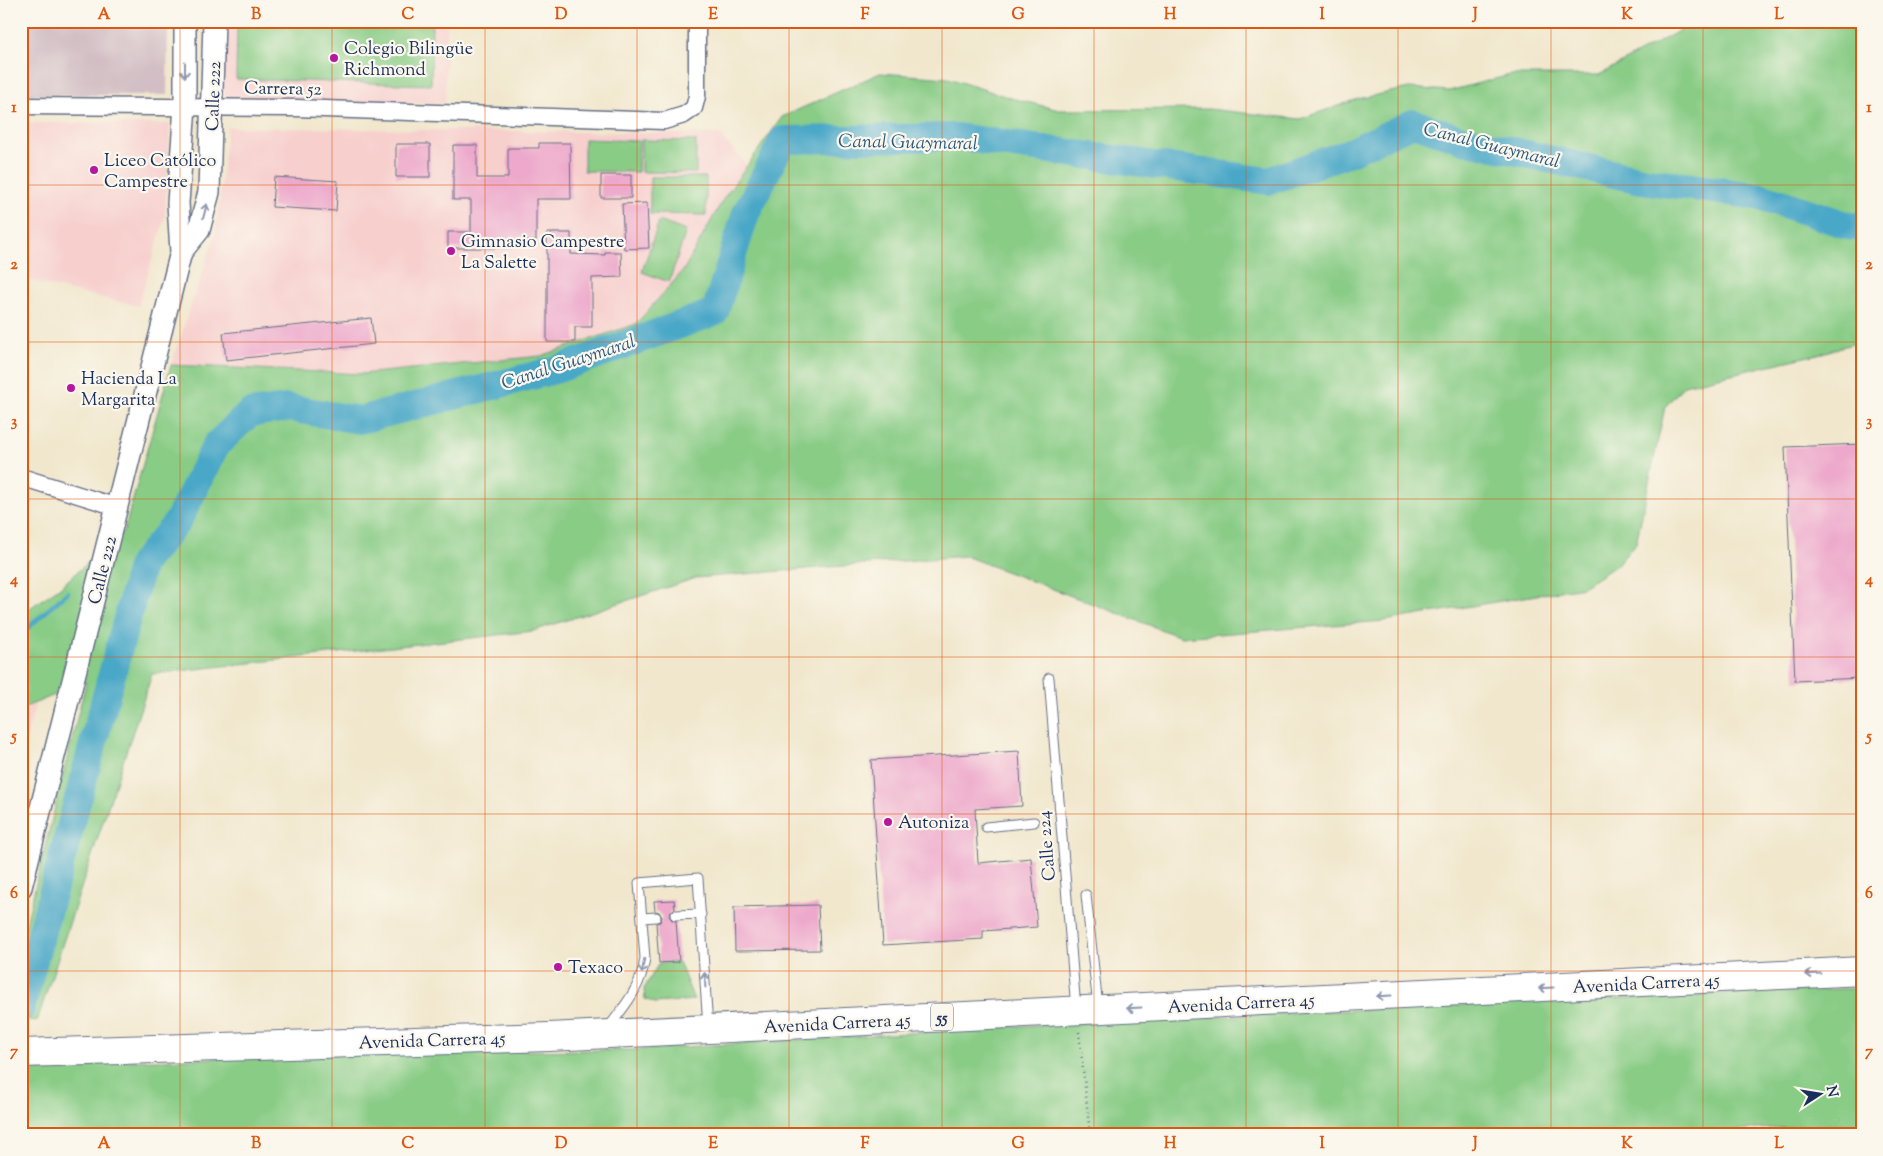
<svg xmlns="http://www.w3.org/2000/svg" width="1883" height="1156" font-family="'Sorts Mill Goudy',serif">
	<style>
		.built { fill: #f7d0ce }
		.industrial { fill: #d2bec4 }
		.green { fill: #89cc86; stroke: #527e72 }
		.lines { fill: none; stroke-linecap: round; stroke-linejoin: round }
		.stream { stroke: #48a7c7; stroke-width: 4.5 }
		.river { stroke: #48a7c7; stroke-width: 28 }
		.building { fill: #eda8cb }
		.service-casing { stroke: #666f85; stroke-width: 11 }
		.minor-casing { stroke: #666f85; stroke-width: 19 }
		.tertiary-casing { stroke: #666f85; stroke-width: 24 }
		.trunk-casing { stroke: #666f85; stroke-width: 30 }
		.path { stroke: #666f85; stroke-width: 2.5; stroke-dasharray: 1 4; stroke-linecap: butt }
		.service { stroke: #fff; stroke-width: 9 }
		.minor { stroke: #fff; stroke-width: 16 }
		.tertiary { stroke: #fff; stroke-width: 21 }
		.trunk { stroke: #fff; stroke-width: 28 }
		.oneway { stroke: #8d97ae }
		.grid { fill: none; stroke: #de5710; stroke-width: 1; stroke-opacity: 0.55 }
		.poi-dot { fill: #b5179e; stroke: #fbf7ec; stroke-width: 2 }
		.labels { text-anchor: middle; stroke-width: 4.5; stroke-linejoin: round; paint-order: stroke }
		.shield { fill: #fbf7ec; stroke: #5e6b89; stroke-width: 1 }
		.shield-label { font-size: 16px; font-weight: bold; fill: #1b2f5e }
		.poi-label { font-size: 18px; fill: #1b2f5e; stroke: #fbf7ec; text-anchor: start }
		.street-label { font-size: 18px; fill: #1b2f5e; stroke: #fbf7ec }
		.water-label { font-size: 19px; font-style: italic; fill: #2b5983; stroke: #fbf7ec }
		.neatline { fill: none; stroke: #de5710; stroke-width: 2 }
		.grid-label { font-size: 16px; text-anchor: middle; font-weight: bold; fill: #de5710 }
	</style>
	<rect width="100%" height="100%" fill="#fbf7ec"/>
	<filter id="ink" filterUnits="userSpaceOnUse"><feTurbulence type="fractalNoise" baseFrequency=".02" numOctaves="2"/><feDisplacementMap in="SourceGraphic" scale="10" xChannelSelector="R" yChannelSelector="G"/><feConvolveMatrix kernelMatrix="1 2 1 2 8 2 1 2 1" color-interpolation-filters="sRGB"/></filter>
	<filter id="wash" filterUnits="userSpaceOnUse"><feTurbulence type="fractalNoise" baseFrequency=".0096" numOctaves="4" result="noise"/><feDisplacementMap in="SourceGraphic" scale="20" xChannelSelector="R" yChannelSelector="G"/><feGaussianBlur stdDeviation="1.12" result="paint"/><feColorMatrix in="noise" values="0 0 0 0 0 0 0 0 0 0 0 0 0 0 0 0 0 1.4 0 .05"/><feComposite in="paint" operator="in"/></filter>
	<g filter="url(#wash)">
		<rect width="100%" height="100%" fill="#f1e7cd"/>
		<path class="built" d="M224,21H447L445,103L235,101L225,96L221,87Z
			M21,123L170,124L165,217L138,306L21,279Z
			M227,127L719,134L747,165L724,198L683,271L636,324L541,356L362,374L171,365L216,232Z
			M35,705L21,759V711Z"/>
		<path class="industrial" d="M21,21H168L167,95H21Z"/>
		<path class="green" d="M237,21H432L431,85L236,79Z
			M1697,21H1862V341L1822,353L1684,385L1665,407L1636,543L1617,565L1583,587L1384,621L1181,637L965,556L696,578L533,631L152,674L37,1021L21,1019V944L86,682L21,709V614L59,588L124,531L171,365L362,374L541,356L636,324L683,271L724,198L782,117L880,73L948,78L1011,98L1059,110L1208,109L1300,119L1358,99L1409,88L1449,91L1510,75H1599Z
			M584,139L639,141L638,172L584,171Z
			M641,140L696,141V173L641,172Z
			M650,177H706V215L650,214Z
			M659,221L686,231L669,282L642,272Z
			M679,962L694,1000L655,1003L645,999L644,989L659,963Z
			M1862,988V1124L1634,1135H21V1064L459,1051L635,1050L1035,1025L1442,1006Z"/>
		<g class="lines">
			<path class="stream" d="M21,634L68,592"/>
			<path class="river" d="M21,1008L142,564L178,521L216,445L250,413L288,408L360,420L555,370L715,312L746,213L783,140L957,137L1269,181L1350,152L1413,123L1464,140L1641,180L1763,197L1852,227L1862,225"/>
		</g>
		<g id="blocks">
			<path class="building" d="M539,143H570L571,199H536V241H514V248H448V232H471V200H453V145H477V178H508V148H539Z
				M396,144H430V177H396Z
				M601,175H631V198H601Z
				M274,177L338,181L336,211L272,207Z
				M647,203L649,248L624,249L622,204Z
				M547,233H571V254L605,255V252H621L622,277L592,278V327H575V342H547Z
				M371,318L374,344L226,360L223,333Z
				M1862,444V678L1795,681L1785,447Z
				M1019,751L1022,806L975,809L978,863L1031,858L1037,927L983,931V939L883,945L871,760Z
				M674,900L675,909L670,912L669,916L672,920L676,921L679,962L659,963L656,923L660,922L662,917L659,912L655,911L654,901Z
				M818,905L820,950L735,951L734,907Z"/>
		</g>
	</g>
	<g filter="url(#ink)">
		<use href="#blocks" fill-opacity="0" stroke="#666f85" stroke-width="1"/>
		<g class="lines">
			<defs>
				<path id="service" d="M1049,678L1076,1009
					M986,827L1034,822
					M1086,895L1098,1007
					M675,915L701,914
					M643,918L656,917
					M608,1028C625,1006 642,986 645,958L639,883L698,878L708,1027"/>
				<path id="minor" d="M21,106L296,108L664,121L684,115L694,108L697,96V21
					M21,477L117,507"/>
				<path id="tertiary" d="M181,252L199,230L209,192L214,21
					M21,887L181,252L178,203L185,106V21"/>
				<path id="trunk" d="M21,1053L549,1037L1862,971"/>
			</defs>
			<use href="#service" class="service-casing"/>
			<use href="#minor" class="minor-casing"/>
			<use href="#tertiary" class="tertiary-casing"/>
			<use href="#trunk" class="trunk-casing"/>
			<path class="path" d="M1079,1032L1090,1135"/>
			<use href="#service" class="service"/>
			<use href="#minor" class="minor"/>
			<use href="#tertiary" class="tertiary"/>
			<use href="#trunk" class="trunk"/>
		</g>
		<defs><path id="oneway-shaft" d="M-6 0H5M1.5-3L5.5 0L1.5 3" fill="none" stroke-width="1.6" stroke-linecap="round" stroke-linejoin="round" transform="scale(1.25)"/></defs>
		<g class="oneway">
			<use href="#oneway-shaft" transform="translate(185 70) rotate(90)"/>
			<use href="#oneway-shaft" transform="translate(205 211) rotate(-76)"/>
			<use href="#oneway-shaft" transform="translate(643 966) rotate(100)"/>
			<use href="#oneway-shaft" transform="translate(1813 974) rotate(177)"/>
			<use href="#oneway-shaft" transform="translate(705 980) rotate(-93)"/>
			<use href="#oneway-shaft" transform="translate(1546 988) rotate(177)"/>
			<use href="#oneway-shaft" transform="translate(1384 996) rotate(177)"/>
			<use href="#oneway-shaft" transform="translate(1134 1008) rotate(177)"/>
		</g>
	</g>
	<path class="grid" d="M180,21V1135M332,21V1135M485,21V1135M637,21V1135M789,21V1135M942,21V1135M1094,21V1135M1246,21V1135M1398,21V1135M1551,21V1135M1703,21V1135M21,185H1862M21,342H1862M21,499H1862M21,657H1862M21,814H1862M21,971H1862"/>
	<g class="poi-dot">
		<circle cx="334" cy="58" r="5"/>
		<circle cx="94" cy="170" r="5"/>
		<circle cx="451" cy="251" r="5"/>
		<circle cx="71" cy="388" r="5"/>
		<circle cx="888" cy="822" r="5"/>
		<circle cx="558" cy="967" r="5"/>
	</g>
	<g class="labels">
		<rect class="shield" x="931" y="1003.5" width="22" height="27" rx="4"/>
		<g class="shield-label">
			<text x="942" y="1023">55</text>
		</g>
		<g class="poi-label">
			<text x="344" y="54">Colegio Bilingüe<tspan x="344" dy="21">Richmond</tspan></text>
			<text x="104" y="166">Liceo Católico<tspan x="104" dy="21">Campestre</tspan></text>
			<text x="461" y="247">Gimnasio Campestre<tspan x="461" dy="21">La Salette</tspan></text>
			<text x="81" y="384">Hacienda La<tspan x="81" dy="21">Margarita</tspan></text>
			<text x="898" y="828">Autoniza</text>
			<text x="568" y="973">Texaco</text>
		</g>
		<g class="street-label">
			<text transform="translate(283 88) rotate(1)" y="6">Carrera 52</text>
			<text transform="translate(213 96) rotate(-88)" y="6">Calle 222</text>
			<text transform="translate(102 570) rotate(-76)" y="6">Calle 222</text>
			<text transform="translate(1046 846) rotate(-95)" y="6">Calle 224</text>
			<text transform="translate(1646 983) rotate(-3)" y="6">Avenida Carrera 45</text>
			<text transform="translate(1241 1003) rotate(-3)" y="6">Avenida Carrera 45</text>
			<text transform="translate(837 1023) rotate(-3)" y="6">Avenida Carrera 45</text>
			<text transform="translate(432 1040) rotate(-2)" y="6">Avenida Carrera 45</text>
		</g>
		<g class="water-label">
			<text transform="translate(908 141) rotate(1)" y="7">Canal Guaymaral</text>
			<text transform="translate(1492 144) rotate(14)" y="7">Canal Guaymaral</text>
			<text transform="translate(568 361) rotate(-18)" y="7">Canal Guaymaral</text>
		</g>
	</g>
	<rect width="1883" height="1156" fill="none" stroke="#fbf7ec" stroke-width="55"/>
	<g transform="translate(1820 1094) rotate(78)" stroke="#fbf7ec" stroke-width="4" paint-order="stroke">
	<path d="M0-4L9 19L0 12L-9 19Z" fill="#1b2f5e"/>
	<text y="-8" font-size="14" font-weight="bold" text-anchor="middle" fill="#1b2f5e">N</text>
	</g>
	<rect x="28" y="28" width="1828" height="1100" class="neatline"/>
	<g class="grid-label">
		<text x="104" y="19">A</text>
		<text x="256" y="19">B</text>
		<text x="408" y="19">C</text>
		<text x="561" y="19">D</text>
		<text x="713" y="19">E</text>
		<text x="865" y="19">F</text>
		<text x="1018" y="19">G</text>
		<text x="1170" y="19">H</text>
		<text x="1322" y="19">I</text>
		<text x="1475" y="19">J</text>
		<text x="1627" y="19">K</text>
		<text x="1779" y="19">L</text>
		<text x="14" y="112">1</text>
		<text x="1869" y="112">1</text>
		<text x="14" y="269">2</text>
		<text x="1869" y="269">2</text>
		<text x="14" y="426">3</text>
		<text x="1869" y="426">3</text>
		<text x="14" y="584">4</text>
		<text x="1869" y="584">4</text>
		<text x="14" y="741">5</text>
		<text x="1869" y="741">5</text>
		<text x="14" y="898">6</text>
		<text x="1869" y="898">6</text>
		<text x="14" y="1056">7</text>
		<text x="1869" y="1056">7</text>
		<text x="104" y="1148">A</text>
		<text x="256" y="1148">B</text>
		<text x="408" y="1148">C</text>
		<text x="561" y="1148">D</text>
		<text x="713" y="1148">E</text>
		<text x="865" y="1148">F</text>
		<text x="1018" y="1148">G</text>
		<text x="1170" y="1148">H</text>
		<text x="1322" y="1148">I</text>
		<text x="1475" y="1148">J</text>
		<text x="1627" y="1148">K</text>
		<text x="1779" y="1148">L</text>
	</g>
</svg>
